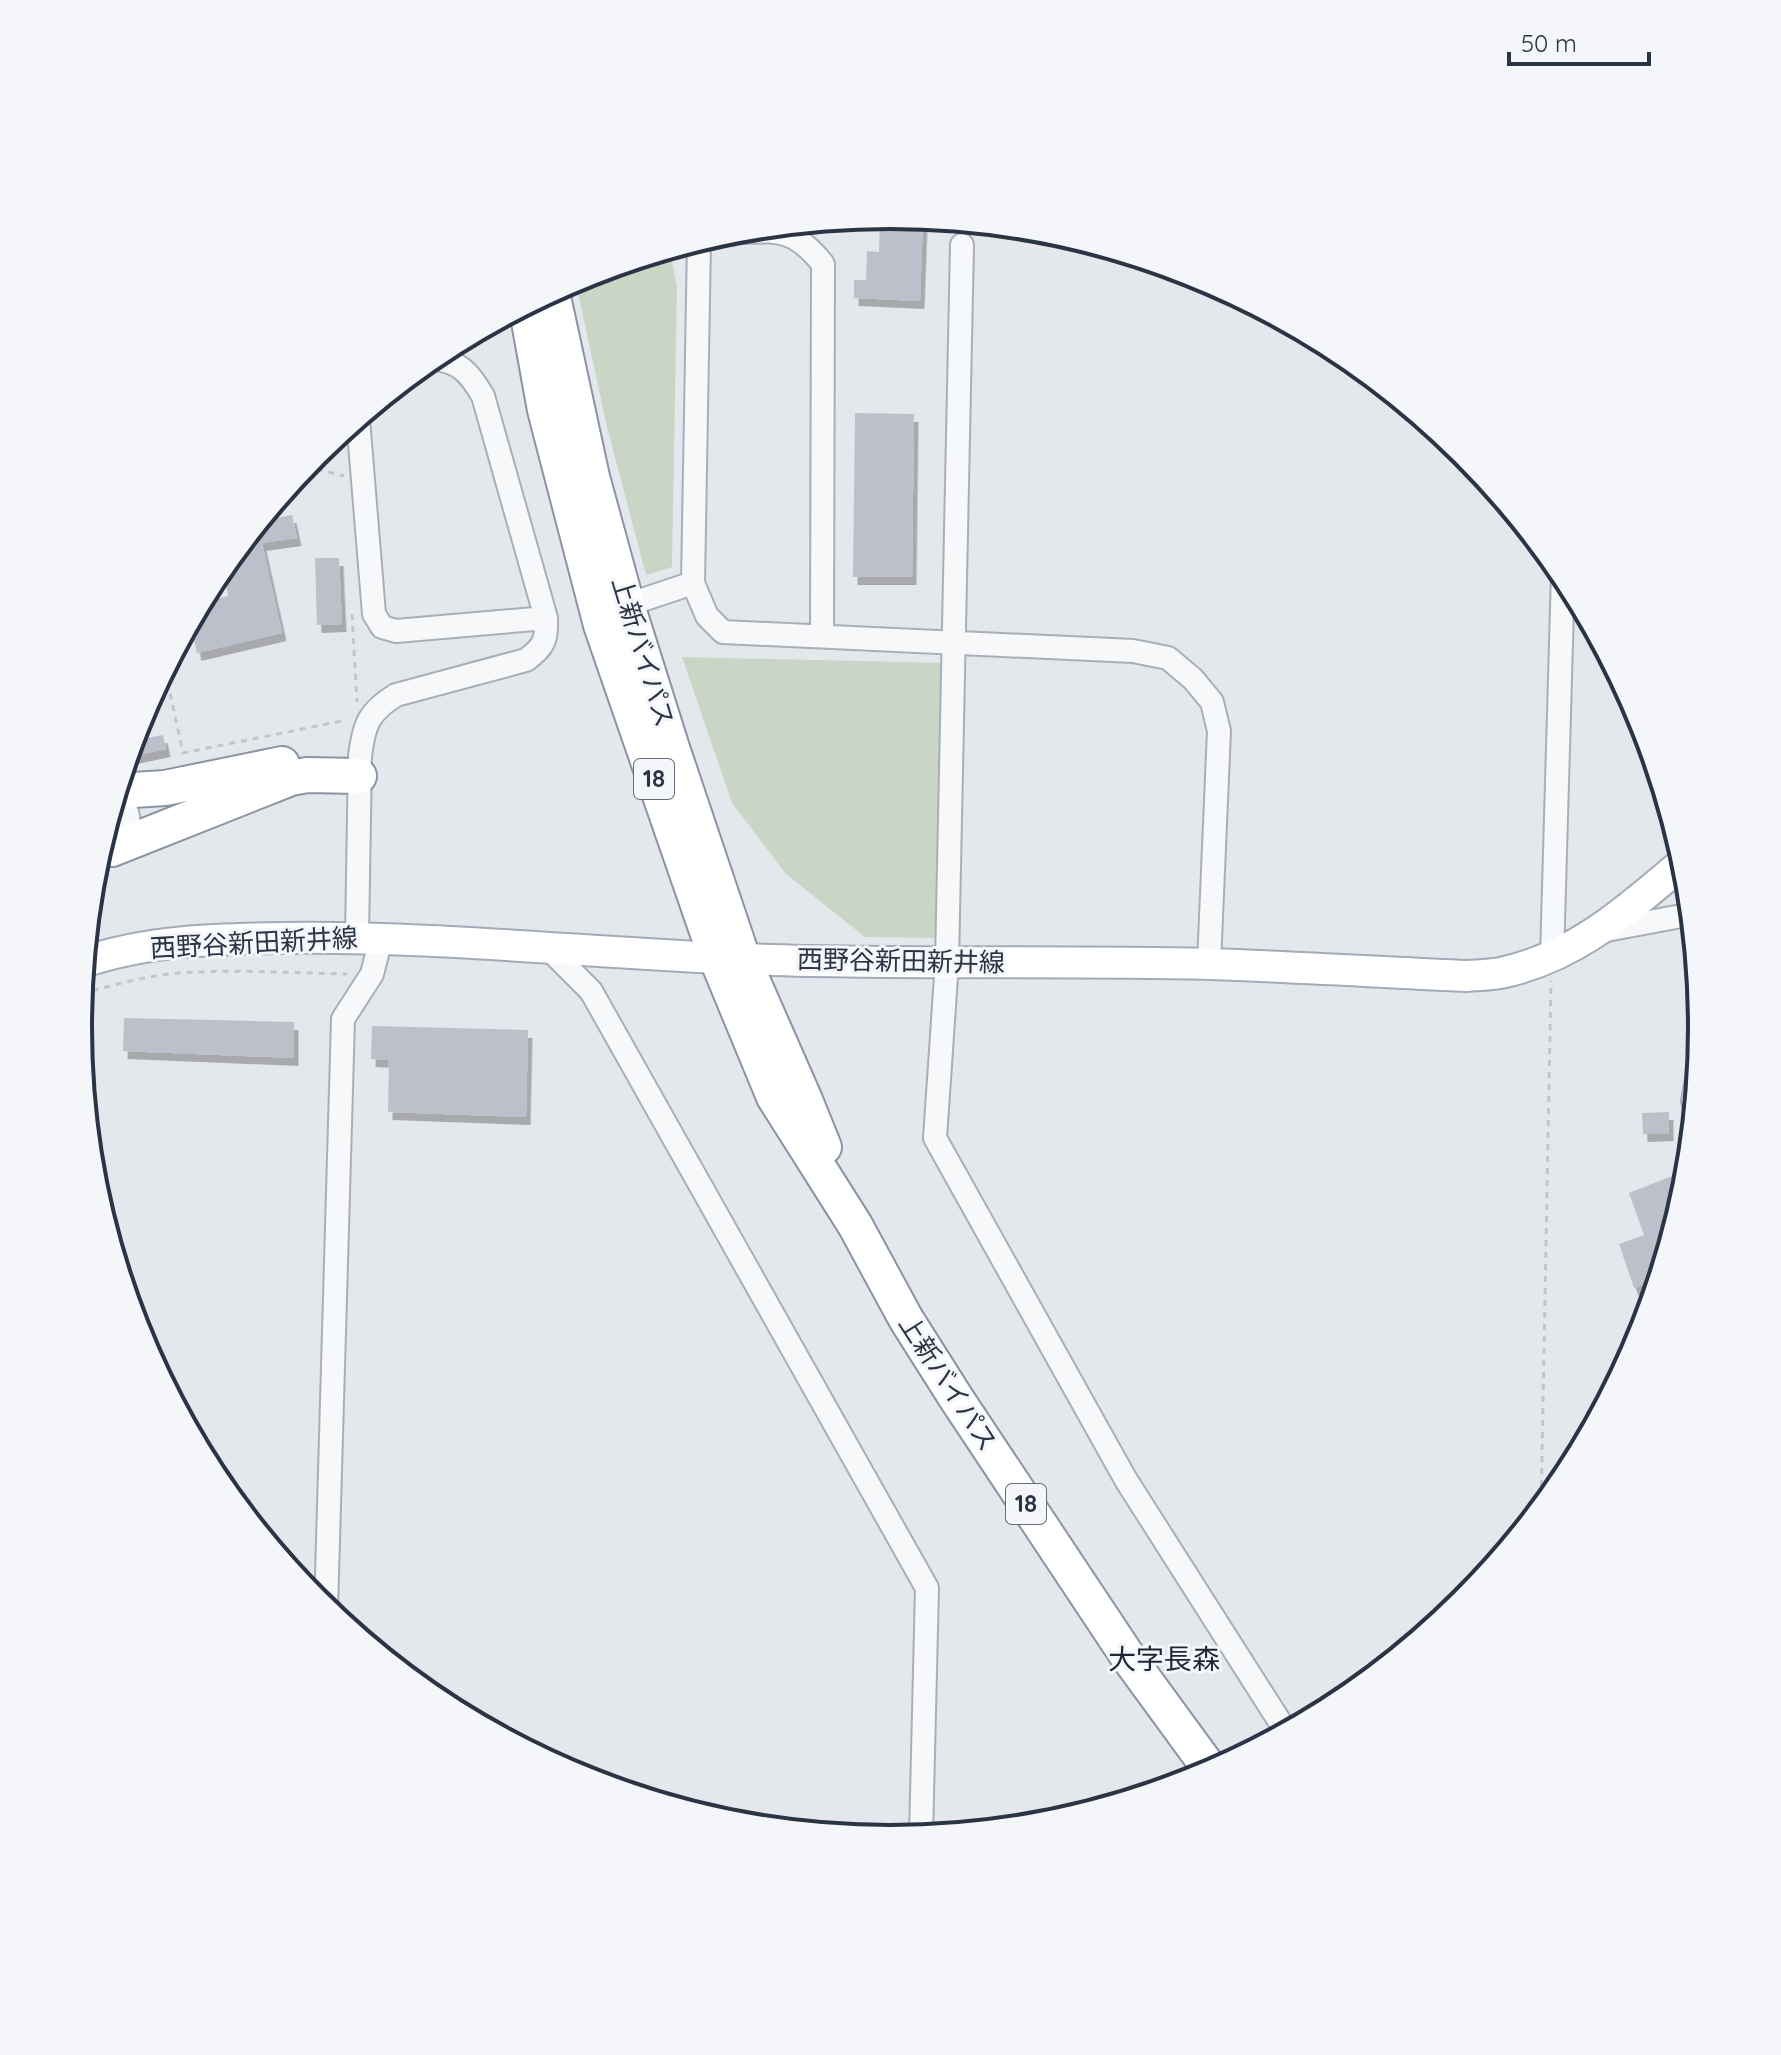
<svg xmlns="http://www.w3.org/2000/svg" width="1781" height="2055" font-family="Quicksand,'Noto Sans JP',sans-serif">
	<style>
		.green { fill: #c9d6c5 }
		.building { fill: #bbc0ca; filter: url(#shadow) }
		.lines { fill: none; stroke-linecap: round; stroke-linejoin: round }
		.minor-casing { stroke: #a9aeb7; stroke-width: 26 }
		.major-casing { stroke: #a3abb8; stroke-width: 34 }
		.highway-casing { stroke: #8b94a3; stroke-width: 38 }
		.path { stroke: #c2c5cb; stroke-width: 3; stroke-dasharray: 6 6; stroke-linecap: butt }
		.minor { stroke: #f7f8fa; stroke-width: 22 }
		.major { stroke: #fff; stroke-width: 30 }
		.highway { stroke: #fff; stroke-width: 34 }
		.labels { text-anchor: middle; stroke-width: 6; stroke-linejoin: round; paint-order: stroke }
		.shield { fill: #f4f6f9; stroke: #676e7b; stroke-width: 2 }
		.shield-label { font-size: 24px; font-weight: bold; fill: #2b3445 }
		.street-label { font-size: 26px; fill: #2b3445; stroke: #f4f6f9 }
		.neighbourhood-label { font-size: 28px; fill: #1d2536; stroke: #f4f6f9 }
		.rim { fill: none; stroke: #2b3445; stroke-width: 4 }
	</style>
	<defs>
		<filter id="shadow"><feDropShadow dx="4.5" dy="8" stdDeviation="0" flood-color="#0004"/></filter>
	</defs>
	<rect width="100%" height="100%" fill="#e4e7ec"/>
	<path class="green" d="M653,255L672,262L677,287L672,567L646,575L607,427L575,279Z
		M682,657L943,663L937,938L865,937L786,874L732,803Z"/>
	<path class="building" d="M891,215L923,218L920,301L854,298V280H866L867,251L879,252L880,216Z
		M855,413L914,414L912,577H853Z
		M292,515L297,538L262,543L282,633L197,653L190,622L201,603L228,596L223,567L232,565L230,557L259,522Z
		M315,558H339L342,624L317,625Z
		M163,735L166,749L128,757L132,741Z
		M124,1018L294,1022V1058L123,1051Z
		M372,1026L528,1030L526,1117L388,1112L389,1060L371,1059Z
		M1669,1112V1133L1643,1134L1642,1113Z
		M1672,1176L1682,1203L1678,1217L1662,1223L1670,1245L1659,1279L1634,1288L1619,1244L1644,1235L1629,1193Z"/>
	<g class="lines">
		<defs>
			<path id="minor" d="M728,232C774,232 791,224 823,264L822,636
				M699,241L693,583L707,616L723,632L1133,651L1168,658L1193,679L1212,702L1219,731L1209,964
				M962,245L947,962L935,1138L1126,1480L1287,1733
				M358,419L374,614L382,627L396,631L546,618
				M627,605L693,583
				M115,847C133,833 133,811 115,797
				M1601,931L1692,914
				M357,937L360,756C364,725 368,712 396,695L526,660C544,647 547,640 546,618L483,396C469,372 460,362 432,358
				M546,946L591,991L927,1588L921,1837
				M1552,957L1563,573
				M1695,1108L1693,1101L1700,1061
				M326,1610L343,1019L372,974L381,939
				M836,1835L922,1837"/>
			<path id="major" d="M84,962C149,940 217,939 284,938C438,936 590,953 743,959C899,965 1054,960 1210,964C1296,967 1382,972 1467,976C1480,975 1493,975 1505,972C1579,955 1629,908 1685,861"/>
			<path id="highway" d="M552,292L592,477L627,605L672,748L743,959L805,1100L824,1147
				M526,305L545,410L601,625L716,957L774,1097L855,1225L906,1319L956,1398L1128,1657L1212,1772
				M117,791L165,788L282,764
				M112,849L291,778L307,775L359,776"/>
		</defs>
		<use href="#minor" class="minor-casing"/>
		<use href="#major" class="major-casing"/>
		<use href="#highway" class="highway-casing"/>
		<path class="path" d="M305,466L344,476
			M352,614L357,702
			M165,670L183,753L347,720
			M81,994C113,985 145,976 179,973C234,969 291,973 347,974
			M1541,1510L1551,981"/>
		<use href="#minor" class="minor"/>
		<use href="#major" class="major"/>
		<use href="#highway" class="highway"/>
	</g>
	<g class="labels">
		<g class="shield">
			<rect x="634" y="759" width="40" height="40" rx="6"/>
			<rect x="1006" y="1484" width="40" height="40" rx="6"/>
		</g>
		<g class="shield-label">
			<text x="654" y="787">18</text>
			<text x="1026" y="1512">18</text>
		</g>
		<g class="street-label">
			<text transform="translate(643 652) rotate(73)" y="9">上新バイパス</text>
			<text transform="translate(254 943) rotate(-3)" y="9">西野谷新田新井線</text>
			<text transform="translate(901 961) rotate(1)" y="9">西野谷新田新井線</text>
			<text transform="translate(948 1383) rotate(57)" y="9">上新バイパス</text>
		</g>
		<g class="neighbourhood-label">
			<text x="1164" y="1669">大字長森</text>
		</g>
	</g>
	<path d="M0 0H1781V2055H0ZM92 1027a798 798 0 1 1 1596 0a798 798 0 1 1-1596 0Z" fill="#f4f6f9" fill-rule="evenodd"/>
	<path class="rim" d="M92 1027a798 798 0 1 1 1596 0a798 798 0 1 1-1596 0Z"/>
	<path d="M1509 52v12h140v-12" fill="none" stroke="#2b3445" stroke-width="4"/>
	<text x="1521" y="52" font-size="24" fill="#2b3445" stroke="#f4f6f9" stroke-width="6" paint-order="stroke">50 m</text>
</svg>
